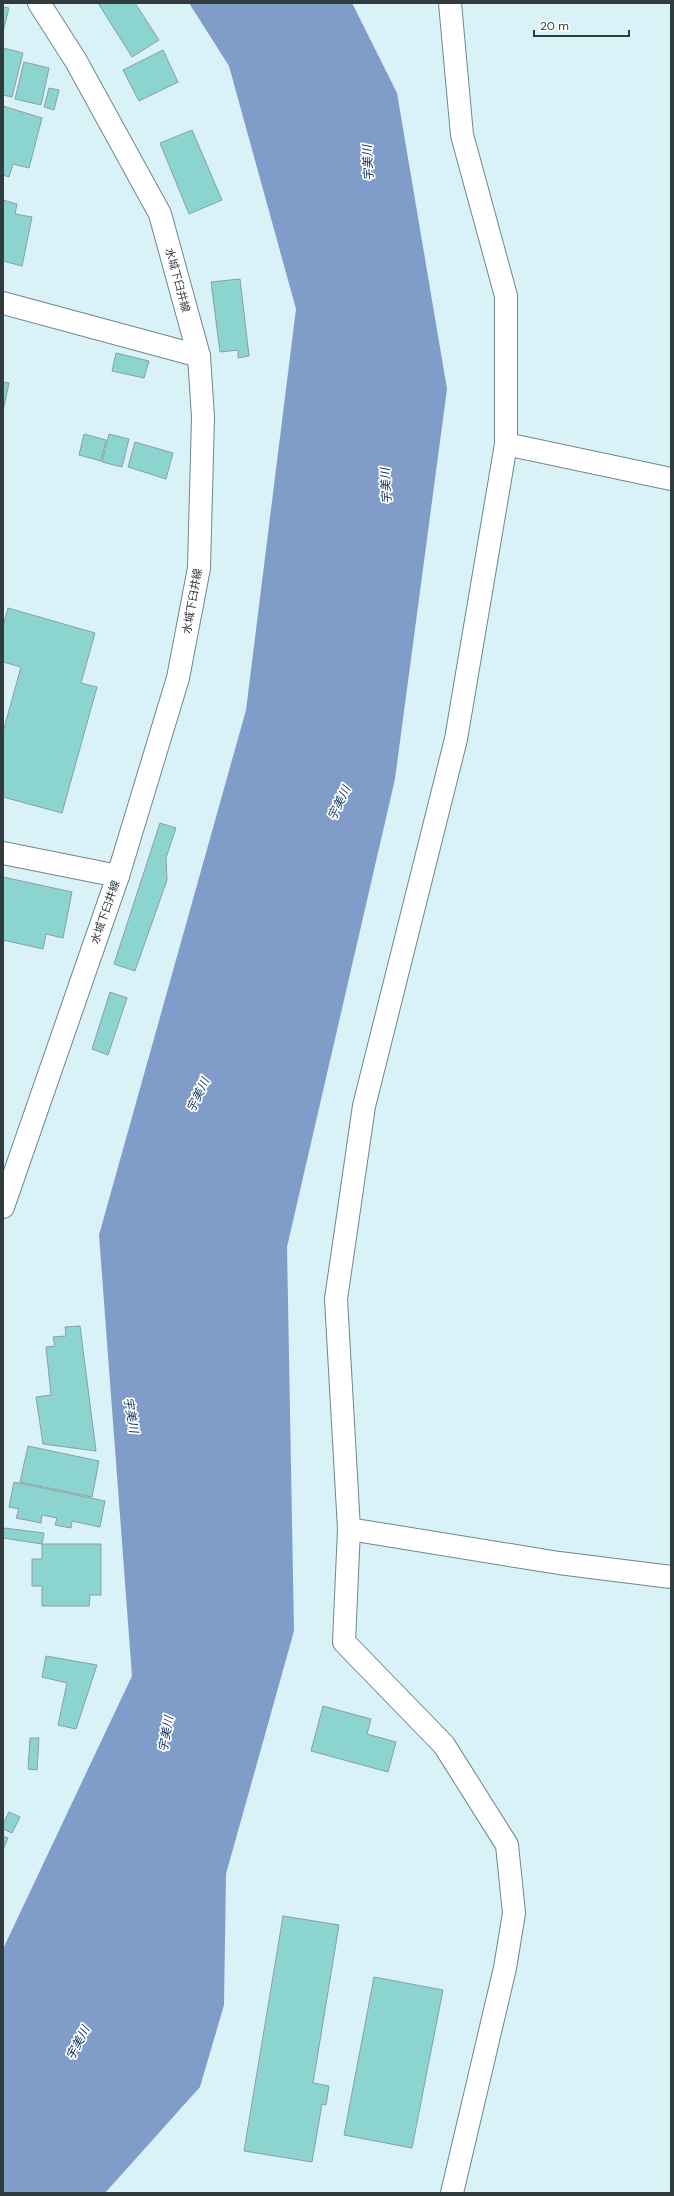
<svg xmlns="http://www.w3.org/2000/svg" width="674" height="2196" font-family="'DM Sans','Noto Sans JP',sans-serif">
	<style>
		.water { fill: #7f9dc8 }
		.building { fill: #8bd4d0; stroke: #89a1a0 }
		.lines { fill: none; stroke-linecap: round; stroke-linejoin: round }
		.minor-casing { stroke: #70878c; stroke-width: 24 }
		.major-casing { stroke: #70878c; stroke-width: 24 }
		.minor { stroke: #fff; stroke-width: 22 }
		.major { stroke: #fff; stroke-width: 22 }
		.labels { text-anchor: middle; stroke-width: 3.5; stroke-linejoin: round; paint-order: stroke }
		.street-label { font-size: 11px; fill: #313a3d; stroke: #fff }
		.water-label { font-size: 12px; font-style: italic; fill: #0d3369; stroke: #fff }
	</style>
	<rect width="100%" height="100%" fill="#d9f2f8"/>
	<path class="water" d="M189,3H352L397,93L447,389L395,779L287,1247L294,1631L226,1874L224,2005L200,2087L105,2193H3V1949L132,1676L99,1235L246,710L296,309L229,66Z"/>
	<path class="building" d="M98,3H135L159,40L132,57Z
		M3,7L9,8L3,32Z
		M3,48L23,53L12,97L3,95Z
		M163,50L178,82L139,101L123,70Z
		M24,62L49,68L41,105L15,99Z
		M49,88L59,90L54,110L44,107Z
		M3,106L42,118L29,168L13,164L9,177L3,175Z
		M192,130L222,200L189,214L160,143Z
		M3,200L17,204L15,214L32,217L22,266L3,261Z
		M240,279L249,356L238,358V350L220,352L211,282Z
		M116,353L149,361L144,378L112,371Z
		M3,382L9,383L3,411Z
		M84,434L106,440L101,461L79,455Z
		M109,434L129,439L122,467L102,462Z
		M135,442L173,453L166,479L128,467Z
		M8,608L95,633L81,683L97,687L62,813L3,797V732L21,667L3,662V626Z
		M160,823L176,828L166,858L167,880L135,971L114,964Z
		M3,877L72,892L63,938L46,934L43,949L3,940Z
		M110,992L127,998L108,1055L92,1049Z
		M80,1326L96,1451L43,1444L36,1397L51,1395L46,1347L55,1346L53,1337L66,1336L65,1327Z
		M28,1446L99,1461L92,1497L20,1482Z
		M14,1482L105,1501L100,1527L72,1521L71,1528L55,1525L57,1518L42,1515L41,1523L16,1518L19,1509L9,1507Z
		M4,1528L44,1533L42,1544L3,1538Z
		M42,1544H101V1595H90L89,1606H42V1586H32V1559H42Z
		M46,1656L97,1665L76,1729L58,1725L67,1683L42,1677Z
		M323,1706L371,1719L367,1734L396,1742L388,1772L311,1751Z
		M30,1738H39L37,1770L28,1769Z
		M9,1812L20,1817L12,1833L3,1829V1824Z
		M3,1836L8,1838L3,1850Z
		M283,1916L339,1925L313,2083L329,2086L326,2105L322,2104L312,2162L244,2151Z
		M374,1977L443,1990L412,2148L344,2135Z"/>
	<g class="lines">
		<defs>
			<path id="minor" d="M450,3L462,135L506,296V444L456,739L364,1106L336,1299L349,1529L344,1642L444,1745L507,1845L514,1913L505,1968L452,2193
				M3,303L199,356
				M506,444L671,479
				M3,853L118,876
				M349,1529L559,1563L671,1577"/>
			<path id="major" d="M3,1207L118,876L178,678L199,568L203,417L199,356L160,214L76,61L39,3"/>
		</defs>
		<use href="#minor" class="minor-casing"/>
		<use href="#major" class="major-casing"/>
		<use href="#minor" class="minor"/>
		<use href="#major" class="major"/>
	</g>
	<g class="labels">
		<g class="street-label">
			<text transform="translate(178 280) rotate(75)" y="4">水城下臼井線</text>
			<text transform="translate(192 601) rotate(-80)" y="4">水城下臼井線</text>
			<text transform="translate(105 912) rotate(-71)" y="4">水城下臼井線</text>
		</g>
		<g class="water-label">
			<text transform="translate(368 163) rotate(-93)" y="4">宇美川</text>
			<text transform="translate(386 486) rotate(-93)" y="4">宇美川</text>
			<text transform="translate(339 803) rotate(-64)" y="4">宇美川</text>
			<text transform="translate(198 1095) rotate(-64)" y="4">宇美川</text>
			<text transform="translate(131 1415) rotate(80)" y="4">宇美川</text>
			<text transform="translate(166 1734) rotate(-80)" y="4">宇美川</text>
			<text transform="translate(78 2043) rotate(-62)" y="4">宇美川</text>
		</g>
	</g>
	<rect width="674" height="2196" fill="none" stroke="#313a3d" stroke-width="8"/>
	<path d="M534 30v6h95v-6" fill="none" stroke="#313a3d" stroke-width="2"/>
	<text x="540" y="30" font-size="12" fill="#313a3d" stroke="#ffffff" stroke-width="3" paint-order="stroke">20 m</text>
</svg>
